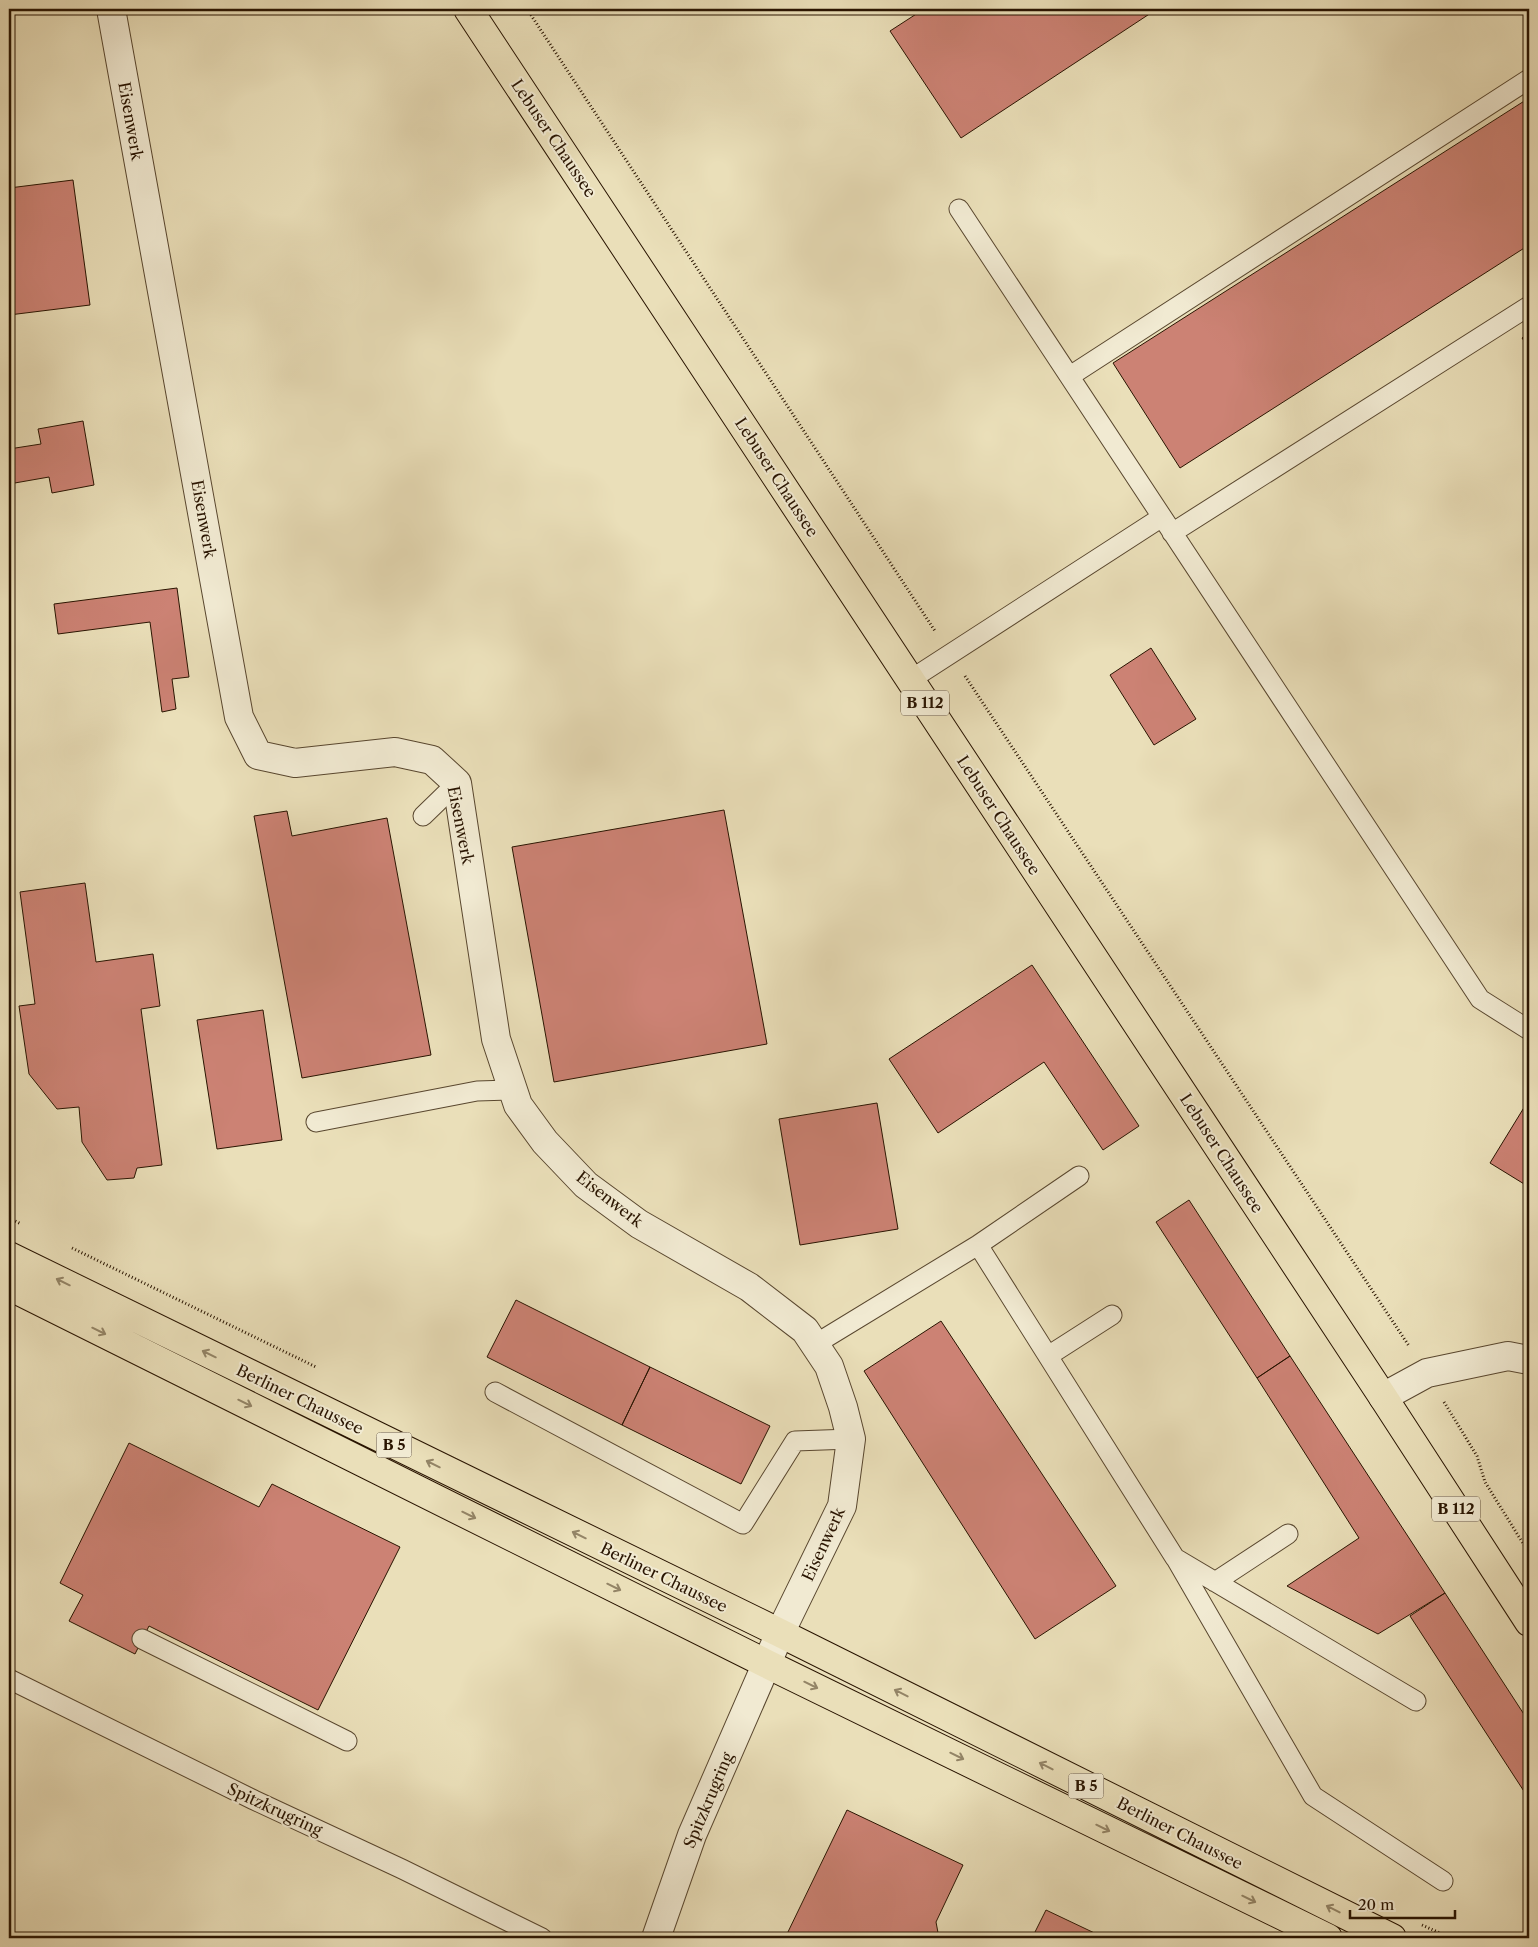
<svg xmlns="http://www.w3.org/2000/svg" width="1538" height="1947" font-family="'Libre Caslon Text',serif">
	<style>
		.building { fill: #cc8274; stroke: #291401 }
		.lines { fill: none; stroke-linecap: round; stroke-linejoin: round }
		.lane-casing { stroke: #59472f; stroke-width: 21 }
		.street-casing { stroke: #59472f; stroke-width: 30 }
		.primary-casing { stroke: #291401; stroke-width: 30 }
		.path { stroke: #291401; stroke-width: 3; stroke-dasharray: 1 2.5; stroke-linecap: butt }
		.lane { stroke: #f1ead2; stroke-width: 19 }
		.street { stroke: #f1ead2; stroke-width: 28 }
		.primary { stroke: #eadfb9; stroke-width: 28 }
		.oneway { stroke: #938466 }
		.labels { text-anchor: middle; stroke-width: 4; stroke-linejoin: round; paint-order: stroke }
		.shield { fill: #f1ead2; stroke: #655440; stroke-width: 1 }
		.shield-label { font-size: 15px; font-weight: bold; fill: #291401 }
		.street-label { font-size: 16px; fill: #291401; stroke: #f1ead2 }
	</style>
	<rect width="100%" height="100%" fill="#eadfb9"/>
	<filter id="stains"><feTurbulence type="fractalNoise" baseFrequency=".004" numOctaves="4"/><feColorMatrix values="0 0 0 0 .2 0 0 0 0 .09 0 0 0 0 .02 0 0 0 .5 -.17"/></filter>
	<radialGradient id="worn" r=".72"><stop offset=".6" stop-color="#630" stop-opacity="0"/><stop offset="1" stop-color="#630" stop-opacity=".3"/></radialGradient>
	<path class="building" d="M924,9H1157L961,138L890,31Z
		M1529,98V245L1180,468L1113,363Z
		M73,180L90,305L9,315V188Z
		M1529,333V348L1522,338Z
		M83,421L94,485L52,493L49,477L9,484V449L41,444L38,429Z
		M177,588L189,677L172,679L176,709L162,712L150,622L58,634L54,604Z
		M1151,648L1196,719L1154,745L1110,675Z
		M724,810L767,1044L554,1082L512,847Z
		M287,811L292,836L387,818L431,1055L302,1078L254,816Z
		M85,883L96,962L153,954L160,1006L141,1009L162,1165L137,1168L134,1178L107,1180L82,1142L79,1107L57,1109L29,1074L19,1006L35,1004L20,892Z
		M1032,965L1139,1126L1103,1150L1044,1062L938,1133L889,1059Z
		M263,1010L282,1140L217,1149L197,1020Z
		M1528,1101L1529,1102V1187L1490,1163Z
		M877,1103L898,1229L800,1245L779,1119Z
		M1189,1200L1290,1356L1257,1378L1156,1222Z
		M516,1300L650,1367L622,1425L487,1357Z
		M941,1321L1116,1586L1035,1639L864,1371Z
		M1290,1356L1445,1593L1378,1634L1287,1586L1359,1538L1257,1378Z
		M650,1367L770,1426L741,1484L622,1425Z
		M129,1443L259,1507L272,1484L400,1547L318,1710L149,1626L135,1654L69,1621L83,1595L60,1583Z
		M1445,1593L1529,1722V1799L1410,1616Z
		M847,1810L963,1865L936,1922L939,1938H790L786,1936Z
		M1046,1910L1105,1938H1032Z"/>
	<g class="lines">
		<defs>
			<path id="lane" d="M959,209L1480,999L1529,1030
				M1070,376L1529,79
				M1172,533L1529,306
				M910,680L1162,517
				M423,816L457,783
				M316,1122L477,1091L513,1090
				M978,1245L1175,1558L1416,1701
				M814,1345L978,1245L1079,1176
				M1048,1356L1112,1315
				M495,1392L743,1524L795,1441L851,1439
				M1176,1559L1313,1796L1443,1881
				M1215,1582L1288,1534
				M142,1639L347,1741
				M9,1679L254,1800L402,1869L542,1938"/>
			<path id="street" d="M111,9L239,717L258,755L295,763L395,752L432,760L457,783L496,1039L518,1105L545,1142L586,1185L639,1224L749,1287L805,1330L829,1366L843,1407L851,1439L842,1506L780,1633L692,1835L656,1938
				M1383,1397L1427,1373L1508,1356L1529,1360"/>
			<path id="primary" d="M468,9L1383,1397L1529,1622
				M9,1256L780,1633L1392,1938
				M9,1286L767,1664L1328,1938"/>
		</defs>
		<use href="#lane" class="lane-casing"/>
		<use href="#street" class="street-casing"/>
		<use href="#primary" class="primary-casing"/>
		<path class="path" d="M527,9L935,631
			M965,676L1409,1346
			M9,1218L21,1224
			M72,1248L316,1367
			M1444,1402L1477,1456L1485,1482L1529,1553
			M1422,1925L1451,1938"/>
		<use href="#lane" class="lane"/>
		<use href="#street" class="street"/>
		<use href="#primary" class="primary"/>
	</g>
	<defs><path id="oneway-shaft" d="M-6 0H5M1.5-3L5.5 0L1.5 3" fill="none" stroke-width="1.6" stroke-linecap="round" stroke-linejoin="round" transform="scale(1.25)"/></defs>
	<g class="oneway">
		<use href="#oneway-shaft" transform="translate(63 1282) rotate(-154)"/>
		<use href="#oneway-shaft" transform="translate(99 1331) rotate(26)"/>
		<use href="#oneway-shaft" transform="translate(209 1354) rotate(-154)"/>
		<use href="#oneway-shaft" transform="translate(245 1403) rotate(26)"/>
		<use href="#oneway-shaft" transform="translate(433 1464) rotate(-154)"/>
		<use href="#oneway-shaft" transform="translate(469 1515) rotate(26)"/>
		<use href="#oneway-shaft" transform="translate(579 1535) rotate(-154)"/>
		<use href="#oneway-shaft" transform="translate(614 1587) rotate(26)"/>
		<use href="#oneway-shaft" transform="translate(811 1685) rotate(26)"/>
		<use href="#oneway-shaft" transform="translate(901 1693) rotate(-153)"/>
		<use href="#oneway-shaft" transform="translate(957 1756) rotate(26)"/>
		<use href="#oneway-shaft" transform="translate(1046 1766) rotate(-153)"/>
		<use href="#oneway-shaft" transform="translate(1103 1828) rotate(26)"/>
		<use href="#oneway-shaft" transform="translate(1249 1899) rotate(26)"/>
		<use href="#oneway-shaft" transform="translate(1333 1909) rotate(-153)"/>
	</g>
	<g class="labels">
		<g class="shield">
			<rect x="901" y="690.5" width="48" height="25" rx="4"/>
			<rect x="376.5" y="1432.5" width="35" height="25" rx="4"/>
			<rect x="1432" y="1496.5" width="48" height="25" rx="4"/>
			<rect x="1068.5" y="1773.5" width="35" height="25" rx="4"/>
		</g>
		<g class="shield-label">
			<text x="925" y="708">B 112</text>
			<text x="394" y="1450">B 5</text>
			<text x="1456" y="1514">B 112</text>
			<text x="1086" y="1791">B 5</text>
		</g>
		<g class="street-label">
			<text transform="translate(131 121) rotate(80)" y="6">Eisenwerk</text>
			<text transform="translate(554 138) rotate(56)" y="6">Lebuser Chaussee</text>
			<text transform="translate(777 477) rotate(57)" y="6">Lebuser Chaussee</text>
			<text transform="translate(204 519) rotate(80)" y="6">Eisenwerk</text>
			<text transform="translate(999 815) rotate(57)" y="6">Lebuser Chaussee</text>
			<text transform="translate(461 825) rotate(79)" y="6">Eisenwerk</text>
			<text transform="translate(1222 1153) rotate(57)" y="6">Lebuser Chaussee</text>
			<text transform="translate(610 1199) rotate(38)" y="6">Eisenwerk</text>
			<text transform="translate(300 1399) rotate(26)" y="6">Berliner Chaussee</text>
			<text transform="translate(823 1544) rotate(-65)" y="6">Eisenwerk</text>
			<text transform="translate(664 1577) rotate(26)" y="6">Berliner Chaussee</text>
			<text transform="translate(708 1800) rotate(-67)" y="6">Spitzkrugring</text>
			<text transform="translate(275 1809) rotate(25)" y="6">Spitzkrugring</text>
			<text transform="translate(1180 1833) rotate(27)" y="6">Berliner Chaussee</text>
		</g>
	</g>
	<rect width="1538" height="1947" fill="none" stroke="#eadfb9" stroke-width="30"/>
	<rect x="10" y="10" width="1518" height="1927" fill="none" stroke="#291401" stroke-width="2.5"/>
	<rect x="15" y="15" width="1508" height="1917" fill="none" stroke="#291401"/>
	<path d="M1350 1910v8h105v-8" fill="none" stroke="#291401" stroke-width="2.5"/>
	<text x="1358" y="1910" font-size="15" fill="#291401" stroke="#f1ead2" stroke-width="4" paint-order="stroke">20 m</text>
	<rect width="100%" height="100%" filter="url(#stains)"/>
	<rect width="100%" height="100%" fill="url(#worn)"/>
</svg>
